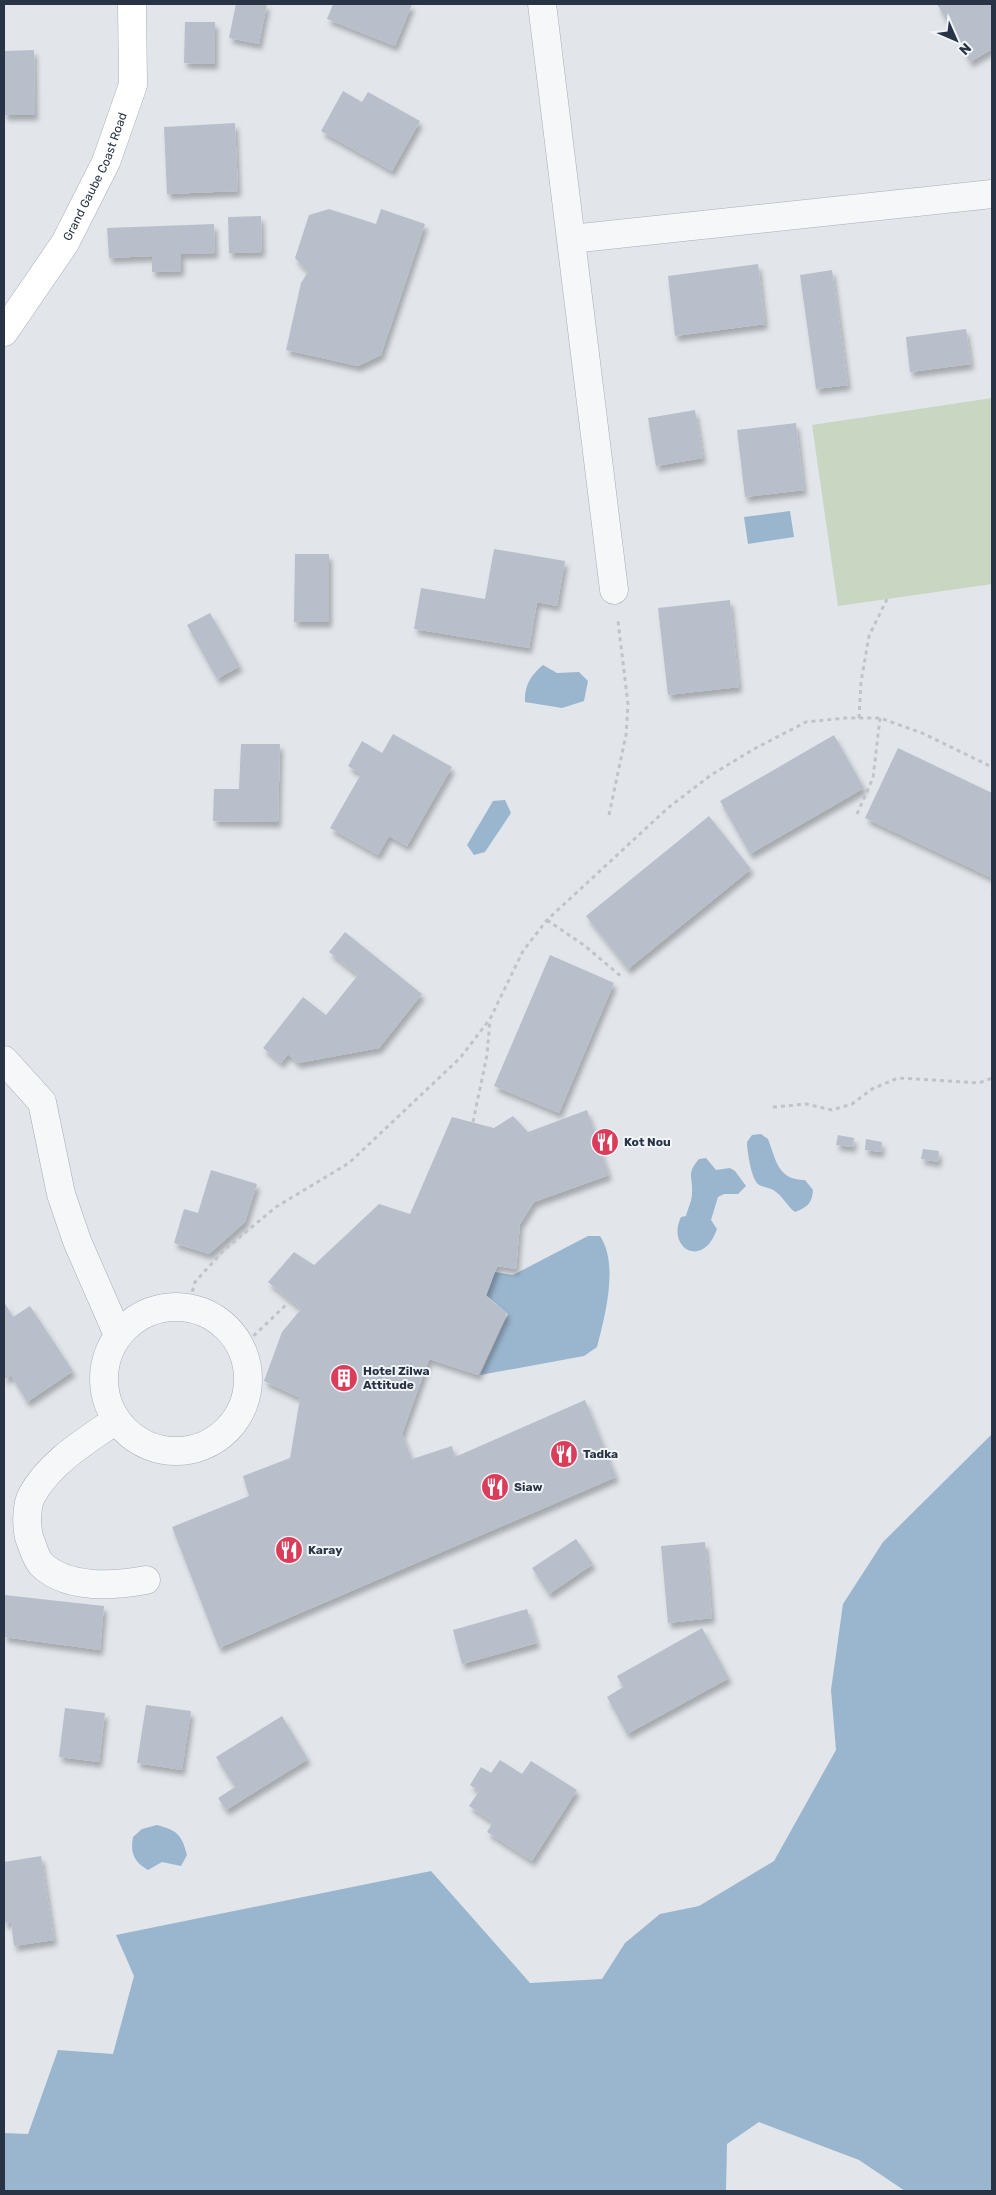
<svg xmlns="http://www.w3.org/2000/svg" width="996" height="2195" viewBox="0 0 996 2195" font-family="Rubik,sans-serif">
<defs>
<filter id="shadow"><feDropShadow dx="3" dy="5.5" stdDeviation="2.5" flood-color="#0004"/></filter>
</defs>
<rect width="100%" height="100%" fill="#e2e6eb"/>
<path fill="#c8d6c2" d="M992 398V584L838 606 812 425Z"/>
<path fill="#9ab5ce" d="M790 511 794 537 748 544 744 517Z
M543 665 557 673 579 672 588 681 584 701 562 708 525 702C524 686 531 675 543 665Z
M505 800 511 813 485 852 474 855 467 845 493 801Z
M761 1134 768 1139C776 1159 777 1180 805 1180L813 1190C812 1203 808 1207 795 1212 787 1206 784 1198 776 1192 771 1187 763 1188 758 1184 751 1178 747 1150 747 1142L752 1135Z
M706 1158 716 1170 730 1168 735 1171 746 1186 738 1194H724L718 1197 711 1220 717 1229C703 1270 666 1248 681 1217L686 1216C688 1208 692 1201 692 1193 693 1176 686 1174 699 1159Z
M588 1236H600C619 1264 605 1316 597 1347L584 1356 480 1375 508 1314 486 1295 495 1272 513 1275Z
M992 1434V2191H905L859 2160 759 2122 727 2144 726 2191H4V2133L28 2134 58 2050 113 2054 134 1976 116 1935 431 1871 530 1983 602 1979 625 1943 660 1914 699 1906 774 1861 836 1750 831 1690 843 1604 883 1542Z
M157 1825C177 1830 182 1835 187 1855L181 1866 162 1862 148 1870C134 1862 130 1853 133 1837L142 1829Z"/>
<path fill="#b8bfca" filter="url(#shadow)" d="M236 4H267L259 44 229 38Z
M333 4H412L395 46 327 19Z
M937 4H992V49L970 62Z
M185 22H215V64L184 63Z
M34 50 35 115H4V51Z
M343 91 362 102 368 92 420 121 392 171 321 131Z
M235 123 238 191 167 194 164 127Z
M329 209 376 224 381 209 425 224 381 355 358 366 286 350 301 283 308 272 295 258 309 215Z
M261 216 262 252 229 253 228 217Z
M214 224 215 253 181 254V271L152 272V256L109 258 107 228Z
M758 264 765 324 675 336 668 276Z
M832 270 848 385 816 389 800 275Z
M966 329 971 364 910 372 906 337Z
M695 410 703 458 656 466 648 418Z
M796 423 804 490 745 497 737 430Z
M494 549 565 561 557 606 537 602 529 648 414 629 421 588 485 599Z
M295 554H329V622H294Z
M730 600 739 687 668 695 658 608Z
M210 613 240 666 217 679 187 625Z
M393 734 452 767 407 846 389 836 378 855 330 828 361 774 348 766 362 741 382 753Z
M834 735 864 788 750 854 720 801Z
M241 744H280L278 822 213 821 214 789H239Z
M898 748 992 793V878L865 818Z
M709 816 751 869 628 969 586 916Z
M345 932 422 994 379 1048 298 1063 288 1054 281 1063 263 1048 303 997 326 1015 358 975 329 952Z
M550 955 614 983 559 1113 494 1086Z
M587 1110 609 1175 534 1202 520 1224 516 1269 497 1266 486 1296 507 1313 478 1375 429 1359 402 1434 412 1459 452 1446 455 1457 585 1400 616 1477 219 1648 172 1527 249 1496 243 1476 290 1458 300 1398 264 1381 282 1332 301 1309 268 1282 294 1252 314 1265 379 1204 410 1214 452 1117 494 1128 513 1116 528 1132Z
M838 1135 854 1138 853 1147 836 1145Z
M866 1139 882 1142 881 1152 865 1150Z
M923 1149 939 1151 938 1162 921 1159Z
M211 1170 257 1184 245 1222 209 1254 174 1243 184 1209 198 1213Z
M4 1302 13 1317 30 1306 73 1371 27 1402 11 1375 4 1380Z
M576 1539 593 1564 549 1594 532 1568Z
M705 1542 712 1618 668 1623 661 1546Z
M4 1595 104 1606 100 1650 4 1637Z
M527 1609 537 1643 462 1664 453 1630Z
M702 1628 729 1678 627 1734 607 1697 623 1687 617 1676Z
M146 1705 191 1711 182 1770 137 1763Z
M65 1708 105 1713 99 1762 59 1757Z
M282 1716 308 1759 226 1810 218 1798 235 1787 216 1757Z
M500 1760 522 1774 531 1761 577 1790 532 1861 487 1832 493 1822 469 1806 479 1791 470 1785 481 1767 491 1773Z
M41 1856 54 1940 14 1946 11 1922 4 1923V1862Z"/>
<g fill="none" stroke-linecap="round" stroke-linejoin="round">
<g stroke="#a6adb6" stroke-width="29">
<path id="street" d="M542 4 614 590
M571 239 992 194
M4 1060 42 1102 61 1194 77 1241 118 1335
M104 1379a72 72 0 1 1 144 0a72 72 0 1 1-144 0Z
M116 1420C86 1441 50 1462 32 1495 26 1505 26 1529 30 1540 33 1547 36 1559 41 1564 66 1589 113 1586 146 1580"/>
</g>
<g stroke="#a6adb6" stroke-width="29">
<g id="secondary">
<path id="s1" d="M4 332 65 243 106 162 133 85 132 4"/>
</g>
</g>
<path stroke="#c0c4ca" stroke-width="3" stroke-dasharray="4 4" stroke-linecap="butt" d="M859 718 861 682 869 636 887 599
M857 814 873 778 880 718
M609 815 626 735 628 704 618 621
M992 895V894
M547 920 585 946 623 978
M773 1107 806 1104 832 1110 852 1104 872 1089 898 1078 979 1083 992 1078
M473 1122 487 1055 490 1020
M188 1307 195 1282 224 1250 276 1207 349 1163 460 1058 490 1019 523 951 547 920 669 807 711 775 754 749 806 722 846 718H880L922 733 992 767
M242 1347 290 1301"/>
<use href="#street" stroke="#f5f7f9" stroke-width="28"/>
<use href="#secondary" stroke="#fff" stroke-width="28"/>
</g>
<defs>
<g id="restaurant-disc" transform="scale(1.4375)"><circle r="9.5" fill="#db3c5a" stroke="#f2f5f8"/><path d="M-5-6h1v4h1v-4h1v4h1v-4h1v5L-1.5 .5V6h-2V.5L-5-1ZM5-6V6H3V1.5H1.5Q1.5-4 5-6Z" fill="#fff"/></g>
<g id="building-disc" transform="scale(1.4375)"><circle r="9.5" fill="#db3c5a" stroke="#f2f5f8"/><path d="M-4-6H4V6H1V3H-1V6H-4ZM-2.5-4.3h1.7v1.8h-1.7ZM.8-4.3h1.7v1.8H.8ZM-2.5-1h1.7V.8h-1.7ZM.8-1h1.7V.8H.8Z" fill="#fff"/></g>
</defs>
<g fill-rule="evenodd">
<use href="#restaurant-disc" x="605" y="1142"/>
<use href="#building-disc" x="344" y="1378"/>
<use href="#restaurant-disc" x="564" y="1454"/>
<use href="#restaurant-disc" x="495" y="1487"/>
<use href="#restaurant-disc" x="289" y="1550"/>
</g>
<g text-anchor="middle" stroke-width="4" stroke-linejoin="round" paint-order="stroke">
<g font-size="12" fill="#283445" stroke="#f2f5f8">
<text dy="4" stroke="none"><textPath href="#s1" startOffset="181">Grand Gaube Coast Road</textPath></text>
</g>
<g font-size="12" font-weight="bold" fill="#283445" stroke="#f2f5f8" text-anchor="start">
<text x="624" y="1146">Kot Nou</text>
<text x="363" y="1375">Hotel Zilwa<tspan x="363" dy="14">Attitude</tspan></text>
<text x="583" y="1458">Tadka</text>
<text x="514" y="1491">Siaw</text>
<text x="308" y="1554">Karay</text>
</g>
</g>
<rect width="996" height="2195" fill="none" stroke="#283445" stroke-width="10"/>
<g transform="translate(956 40) rotate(135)" stroke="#f2f5f8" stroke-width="4" paint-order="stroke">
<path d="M0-4L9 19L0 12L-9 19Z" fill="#283445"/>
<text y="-8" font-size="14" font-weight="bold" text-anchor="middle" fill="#283445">N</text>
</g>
</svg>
